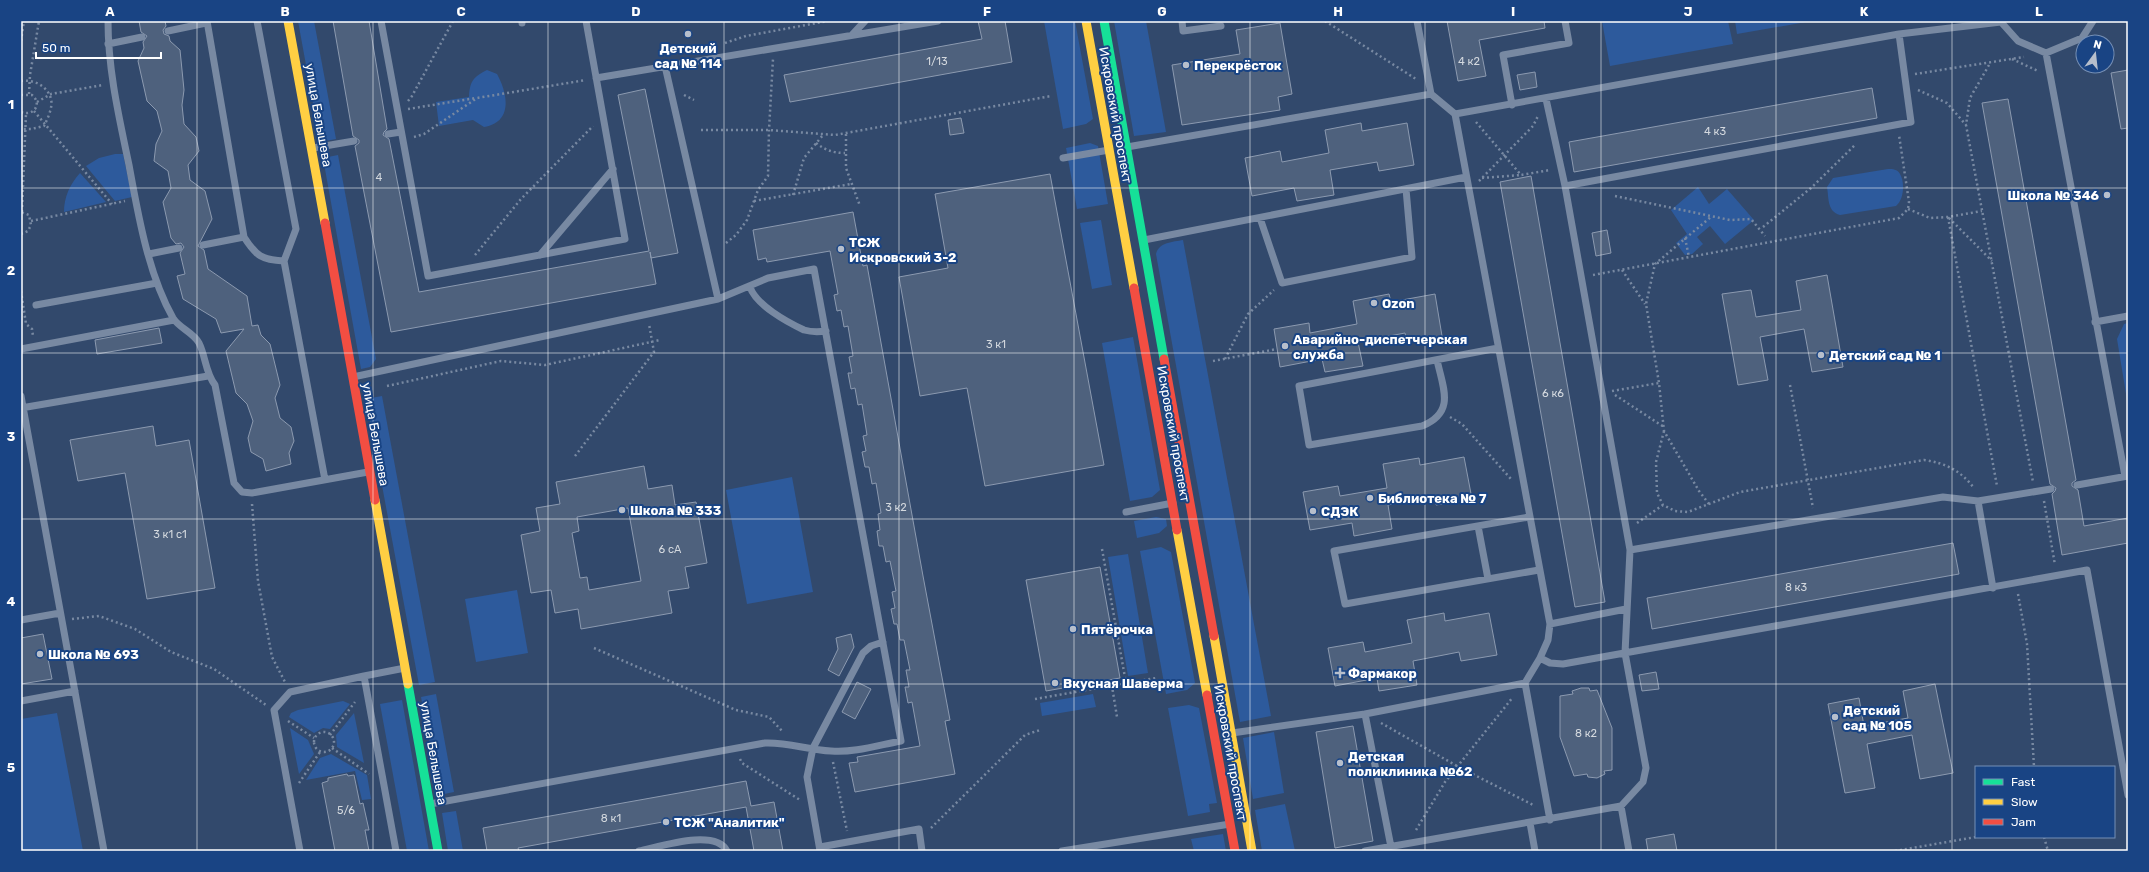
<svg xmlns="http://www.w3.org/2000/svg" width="2149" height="872" viewBox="0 0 2149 872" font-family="Rubik,sans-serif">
<rect width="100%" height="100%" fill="#32496c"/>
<path fill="#2d5a9c" d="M298 21H314L336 139 320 142Z
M1044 21H1075L1093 119 1086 124 1063 129Z
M1114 21H1146L1166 132 1134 136Z
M1602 21H1728L1733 44 1610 66Z
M1735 21H1812L1737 34Z
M487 70 497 74C508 94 513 122 484 127L473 120 439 126 436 102 469 97C470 81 473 77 487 70Z
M1090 143 1098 146 1108 204 1077 209 1066 148Z
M115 154H123L132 197 115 201 86 166 99 158Z
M338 155 376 359 370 367 361 369 323 158Z
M1888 169C1893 169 1897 169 1900 174 1905 182 1904 200 1896 206L1840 215C1827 211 1829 199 1827 187L1833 178Z
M80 173 106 202 64 212C64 197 70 184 80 173Z
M1698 187 1709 204 1727 189 1754 220 1725 244 1710 226 1697 237 1703 244 1692 254 1685 255 1676 243 1687 234 1671 210Z
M1101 220 1112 285 1092 289 1080 223Z
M1183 240 1271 716 1240 722 1156 254C1159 242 1173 242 1183 240Z
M2128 323V406L2117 339 2124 324Z
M1133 337 1160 490 1152 497 1130 501 1102 343Z
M382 396 435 682 419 685 366 399Z
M792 477 813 592 747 604 726 490Z
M1156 517 1166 519 1167 526 1159 533 1137 538 1134 521Z
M1161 547 1171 552 1195 683 1187 690 1166 694 1140 551Z
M1128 554 1148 673 1128 676 1108 557Z
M517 590 528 653 476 662 465 599Z
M436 694 454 792 439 795 421 697Z
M1093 694 1096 707 1042 716 1040 703Z
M402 700 429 851H407L380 704Z
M343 701 350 704 330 729 323 728 314 733 289 717 291 713 298 710Z
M1189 705 1199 708 1217 803 1209 804 1210 812 1188 816 1168 708Z
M57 713 83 851H21V719Z
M354 713 364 763 337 747 336 735Z
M290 728 308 740 314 754 299 774Z
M1274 732 1284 793 1253 799 1243 738Z
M331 754 367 775 371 799 362 800 355 771 306 780 320 758Z
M1285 804 1295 851H1262L1255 810Z
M456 811 463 851H448L442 813Z
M1223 834 1226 851H1194L1191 839Z"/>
<path fill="#4e617d" stroke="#8c9ab0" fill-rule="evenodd" d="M139 21H165L166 26 163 30 164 34 169 36 170 41 180 50 184 90 182 105 184 124 196 137 199 151 188 165 190 180 205 191 212 219 198 246 204 250 208 269 247 296 252 326 258 325 261 335 270 344 280 385 275 398 280 418 291 427 294 441 289 453 291 464 266 471 263 459 251 452 248 438 253 421 247 404 236 393 226 351 244 329 221 333 216 319 183 299 177 276 185 274 180 253 184 247 181 243 176 244 171 238 163 202 171 188 168 171 154 161 156 144 162 131 157 111 147 101 138 61 144 48 143 42 147 36 141 32Z
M333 21H369L387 129 384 132 383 135 389 139 419 292 649 251 618 95 645 89 678 253 651 258 650 252 656 284 391 332 355 146 359 143V140L353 136Z
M978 21H1005L1012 62 790 102 784 75 982 39Z
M1447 21H1544L1545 28 1479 40 1486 76 1458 81Z
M1280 23 1292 94 1278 97 1280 110 1182 125 1172 65 1240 54 1236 30Z
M2128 70V128L2121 129 2111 73Z
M1535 72 1537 87 1520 90 1517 75Z
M1872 88 1877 118 1574 172 1569 142Z
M2008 99 2076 480 2072 483V486L2078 490 2084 526 2128 518V543L2062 555 2052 494 2055 491 2056 488 2050 484 1982 103Z
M961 118 964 133 950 135 948 120Z
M1361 123 1362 131 1407 123 1414 165 1379 171 1377 162 1330 170 1334 195 1297 201 1294 188 1252 196 1245 158 1280 151 1282 162 1329 153 1325 130Z
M1050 174 1104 465 985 486 967 388 920 396 899 277 948 268 935 194Z
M1531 176 1605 602 1575 607 1500 182Z
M853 212 863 266 867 265 923 576 950 720 945 721 955 774 855 792 849 763 858 762 857 757 920 746 912 702 908 703 905 687H909L906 670H910L904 640H900L897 624H894L891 609 895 608 892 592 896 591 890 561 886 562 883 546H879L877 531 880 530 878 514 881 513 876 483 872 484 869 467H865L862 452 866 451 863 436 867 435 862 404 858 405 855 388 851 389 848 373H852L849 357 853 356 848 326 844 327 841 310 837 311 834 295 838 294 830 251 767 262 766 258 758 260 753 230Z
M1607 230 1611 253 1596 256 1592 233Z
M1827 275 1843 367 1812 372 1804 329 1760 337 1768 380 1738 385 1722 294 1751 290 1756 317 1801 310 1796 281Z
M1389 294 1391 302 1435 294 1442 336 1407 342 1405 333 1358 342 1363 366 1325 372 1322 359 1280 367 1274 329 1309 323 1310 333 1357 324 1353 301Z
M159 328 162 343 97 354 95 340Z
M153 426 156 446 189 440 215 588 147 599 125 473 78 481 70 440Z
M1464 457 1472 499 1436 505 1435 496 1388 505 1392 529 1354 536 1352 523 1310 530 1303 492 1338 486 1340 496 1387 488 1383 464 1419 458 1420 465Z
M644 466 648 489 672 485 675 505 696 502 707 563 685 567 689 588 668 591 672 613 581 629 578 609 555 613 551 590 531 593 521 535 540 531 536 508 560 504 556 482ZM628 508 641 581 589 590 587 577 580 578 572 533 579 531 577 517Z
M1953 543 1959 574 1652 629 1647 598Z
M1100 567 1120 678 1046 691 1026 580Z
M1444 613 1445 621 1489 613 1497 655 1461 661 1459 652 1413 661 1417 685 1379 691 1377 678 1335 686 1328 648 1363 642 1365 652 1412 643 1407 620Z
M43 634 52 679 21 684V638Z
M851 634 854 647 839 676 828 670 838 649 836 638Z
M1656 672 1659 689 1642 691 1639 675Z
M857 682 871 689 855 719 842 712Z
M1935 684 1953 773 1920 779 1912 735 1867 744 1875 788 1845 793 1828 704 1859 698 1864 726 1908 718 1903 691Z
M1581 688H1589L1590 691 1597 690 1612 728V770L1604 771 1605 774 1597 778 1588 777 1587 774 1574 776 1560 737V696L1573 694 1572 691Z
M1353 726 1373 841 1335 848 1316 732Z
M347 774 348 776 354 775 360 804 363 803 369 830H365L369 851H335L322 783 328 781V778Z
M746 781 751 806 774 802 783 851H754L746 807 518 848 519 851H487L483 828Z
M1674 834 1677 851H1648L1646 839Z"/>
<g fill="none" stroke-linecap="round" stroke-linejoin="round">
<path stroke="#7889a2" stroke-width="2.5" stroke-dasharray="2 3" stroke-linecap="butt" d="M1325 21 1416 79
M21 41 24 21
M725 43 746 36 828 21
M2012 59 2038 71
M1989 65 1970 98 1966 125 2033 482
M1915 74 2024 57
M21 81C33 79 48 86 51 99 53 107 48 118 44 126L31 129H21
M1918 90 1947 103 1966 125
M29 94 30 75 39 21
M21 95H32C43 104 33 117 21 112
M684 95 694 100
M408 101 412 96 453 21
M37 102 51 94 103 85
M408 109 476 98
M34 111 112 204
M1476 122 1521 175 1550 170
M701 130H769L835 135 1051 96
M846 134V168L860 206
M414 137 424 134 477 98 586 80
M816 143C825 150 833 153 845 153
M1482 178 1521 175
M1479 181 1533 126 1538 116
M793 195 804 158 823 135
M1615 196 1730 220 1751 219 1765 236
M754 201 851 184
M1908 209 1930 218 1948 217 1982 211
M22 212 26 114
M1948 217 1997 486
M1949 218 1992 261
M31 221 125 201
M1763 227 1811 188 1855 145
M21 234 28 231 31 225 29 215 21 212
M1685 238 1689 257
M726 243 736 235 747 220 758 190 768 176 769 130 773 59
M475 255 521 199 593 126
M1622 270 1645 304
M1593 275 1899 218 1908 209 1909 202 1899 135
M21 291 26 324 32 329 33 336
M1225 359 1248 314 1274 290
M1213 361 1277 349
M1790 385 1813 508
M387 386 501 361 545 365 660 340
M1612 391 1659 383
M1615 395 1664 427
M1450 417 1462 424 1511 479
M1664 431 1656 462 1657 493 1663 505 1675 511 1688 512 1740 492 1924 460C1946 463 1961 471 1974 488
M575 456 654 352 649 324
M2044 501 2055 565
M252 504 258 581 272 657 285 682
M1709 504 1699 491 1664 431 1659 383 1646 304 1655 264 1712 216
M1637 523 1663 505
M1102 549 1126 683
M2018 594 2027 644 2034 767
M72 619 99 616 135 629 171 652 214 669 266 705
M594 648 736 710 769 717 782 731
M1111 680 1117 717
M1035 699 1156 678
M288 721 314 738
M1381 723 1457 766 1535 806
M314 742a10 10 0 1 1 20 0a10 10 0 1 1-20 0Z
M330 735 355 702
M332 748 369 774
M740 759 742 763 800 800
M833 762 847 831
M299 783 320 752
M931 828 1025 735 1040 730
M1416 830 1445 782 1513 697
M2044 837 2048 851
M1895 851 1976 837"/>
<path stroke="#7889a2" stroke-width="7" d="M108 21C108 70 119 117 129 165 138 214 148 274 173 318 179 328 194 333 199 343 206 357 205 372 215 385L234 483 242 492 252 493 368 472
M207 21 244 237C256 256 262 260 284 261L325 480
M257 21 296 229 284 261
M381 21 428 276 625 239 586 21
M522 21V23
M1182 21 1183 31 1221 26
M1417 21 1431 94 1455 114 1550 624 1548 640 1540 658
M168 31 206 23
M852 35 865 21
M108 44 142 37
M2046 53 2125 476
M665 66 718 299
M596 78 938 21
M1512 105 1503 55 1569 43 1565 21
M1455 114 1899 34 2001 22 2018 41 2046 53 2082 38 2093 21
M388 134 401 132
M1127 147 1431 94
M313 148 354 141
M1063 158 1109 150
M1565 186 1911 122 1899 34
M1260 218 1282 283 1412 257 1406 189
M1144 240 1466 177
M203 245 244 237
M149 254 179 248
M540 255 613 169
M750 287C756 305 787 322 804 330 811 332 819 332 826 331
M36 305 157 283
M2095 322 2128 316
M21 349 174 320
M1437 360C1443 388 1456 412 1422 426L1309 445 1299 386 1498 348
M353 377 718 299 768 278 814 269 901 741C879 745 854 753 831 751 808 750 788 742 765 743L430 804
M21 396 104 851
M21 408 208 376
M2077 485 2128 476
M1978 501 1993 588
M1126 512 1173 503
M1529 517 1334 551 1345 604 1539 570
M1478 526 1488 579
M1630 550 1943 497 1978 501 2051 489
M21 620 60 613
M1550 624 1626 609
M364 676 405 668
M1525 683 1550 820
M21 701 75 691
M1365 714 1391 847
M1232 733 1365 714 1525 683 1540 658 1550 663 1563 664 2087 570 2128 795
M1621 806 1629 851
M1530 823 1535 851
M820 847 919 829 922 851
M300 851 274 710 290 692 364 676 396 851
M639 851C659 847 715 828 727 851
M820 851 807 777 813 748 863 653 871 646 883 642
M1062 851 1230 824
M1365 851 1621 806 1643 782 1646 768 1625 653 1630 550 1565 186 1546 99"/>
<path stroke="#16e098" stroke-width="9" d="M1104 21 1164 359
M408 684 438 851"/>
<path stroke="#ffcf43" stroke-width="9" d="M288 21 325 223
M1086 21 1134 288
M375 500 408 684
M1177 530 1207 695
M1214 636 1252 851"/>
<path stroke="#f24e42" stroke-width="9" d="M325 223 375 500
M1134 288 1177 530
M1164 359 1214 636
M1207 695 1235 851"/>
</g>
<path fill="none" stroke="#fff" stroke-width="1" stroke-opacity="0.55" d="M197 21V851M373 21V851M548 21V851M724 21V851M899 21V851M1074 21V851M1250 21V851M1425 21V851M1601 21V851M1776 21V851M1952 21V851M21 188H2128M21 353H2128M21 519H2128M21 684H2128"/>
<g fill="#b7bfcc" stroke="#194484" stroke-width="1.5">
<circle cx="688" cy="34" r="4"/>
<circle cx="1186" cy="65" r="4"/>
<circle cx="2107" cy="195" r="4"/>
<circle cx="841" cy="249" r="4"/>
<circle cx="1374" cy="303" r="4"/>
<circle cx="1285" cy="346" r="4"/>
<circle cx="1821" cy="355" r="4"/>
<circle cx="1370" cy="498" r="4"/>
<circle cx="622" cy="510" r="4"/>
<circle cx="1313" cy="511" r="4"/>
<circle cx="1073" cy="629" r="4"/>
<circle cx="40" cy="654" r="4"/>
<path d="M1338 667h4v4h4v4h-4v4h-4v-4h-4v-4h4z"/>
<circle cx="1055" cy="683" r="4"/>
<circle cx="1835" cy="717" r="4"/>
<circle cx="1340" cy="763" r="4"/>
<circle cx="666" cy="822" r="4"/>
</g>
<g text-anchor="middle" stroke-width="4" stroke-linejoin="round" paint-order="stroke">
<g font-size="11" fill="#d3d8de">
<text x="937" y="65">1/13</text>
<text x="1469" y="65">4 к2</text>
<text x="1715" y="135">4 к3</text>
<text x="379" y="181">4</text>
<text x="996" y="348">3 к1</text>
<text x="1553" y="397">6 к6</text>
<text x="896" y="511">3 к2</text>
<text x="170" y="538">3 к1 с1</text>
<text x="670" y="553">6 сА</text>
<text x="1796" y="591">8 к3</text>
<text x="1586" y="737">8 к2</text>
<text x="346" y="814">5/6</text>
<text x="611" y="822">8 к1</text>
</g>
<g font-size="13" font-weight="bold" fill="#fff" stroke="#194484" text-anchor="start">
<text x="688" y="53" text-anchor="middle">Детский<tspan x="688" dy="15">сад № 114</tspan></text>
<text x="1194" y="70">Перекрёсток</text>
<text x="2099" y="200" text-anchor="end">Школа № 346</text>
<text x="849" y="247">ТСЖ<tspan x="849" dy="15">Искровский 3-2</tspan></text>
<text x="1382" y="308">Ozon</text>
<text x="1293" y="344">Аварийно-диспетчерская<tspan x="1293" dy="15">служба</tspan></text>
<text x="1829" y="360">Детский сад № 1</text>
<text x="1378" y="503">Библиотека № 7</text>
<text x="630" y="515">Школа № 333</text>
<text x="1321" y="516">СДЭК</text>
<text x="1081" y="634">Пятёрочка</text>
<text x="48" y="659">Школа № 693</text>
<text x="1348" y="678">Фармакор</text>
<text x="1063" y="688">Вкусная Шаверма</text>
<text x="1843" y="715">Детский<tspan x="1843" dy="15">сад № 105</tspan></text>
<text x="1348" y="761">Детская<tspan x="1348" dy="15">поликлиника №62</tspan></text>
<text x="674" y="827">ТСЖ "Аналитик"</text>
</g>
<g font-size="13" fill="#fff" stroke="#194484">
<text transform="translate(319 115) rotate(80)" y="5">улица Белышева</text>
<text transform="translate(1116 115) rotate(80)" y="5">Искровский проспект</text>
<text transform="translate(376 434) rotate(80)" y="5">улица Белышева</text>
<text transform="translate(1174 434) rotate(80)" y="5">Искровский проспект</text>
<text transform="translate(434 753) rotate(80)" y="5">улица Белышева</text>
<text transform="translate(1231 753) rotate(80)" y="5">Искровский проспект</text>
</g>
</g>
<rect width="2149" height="872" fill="none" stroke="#194484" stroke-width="44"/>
<rect x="1975" y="766" width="140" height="72" fill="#194484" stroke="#758fb5"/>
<rect x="1983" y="779" width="20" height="6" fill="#16e098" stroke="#758fb5"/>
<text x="2011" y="786" font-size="12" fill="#ffffff">Fast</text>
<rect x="1983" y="799" width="20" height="6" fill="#ffcf43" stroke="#758fb5"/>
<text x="2011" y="806" font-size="12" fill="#ffffff">Slow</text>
<rect x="1983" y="819" width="20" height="6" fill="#f24e42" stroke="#758fb5"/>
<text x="2011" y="826" font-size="12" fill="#ffffff">Jam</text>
<g transform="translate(2095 54) rotate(15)"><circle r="19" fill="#194484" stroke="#758fb5"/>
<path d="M0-3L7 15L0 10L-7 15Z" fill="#b7bfcc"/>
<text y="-6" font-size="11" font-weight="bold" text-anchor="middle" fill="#ffffff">N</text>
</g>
<path d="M36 52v6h125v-6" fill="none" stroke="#ffffff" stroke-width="2"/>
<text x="42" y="52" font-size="12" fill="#ffffff" stroke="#194484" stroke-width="3" paint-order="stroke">50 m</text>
<rect x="22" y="22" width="2105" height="828" fill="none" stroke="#fff" stroke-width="1.5"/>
<g font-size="13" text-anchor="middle" font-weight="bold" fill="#fff">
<text x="110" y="16">A</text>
<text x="285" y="16">B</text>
<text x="461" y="16">C</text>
<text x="636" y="16">D</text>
<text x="811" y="16">E</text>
<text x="987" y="16">F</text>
<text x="1162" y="16">G</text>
<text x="1338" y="16">H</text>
<text x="1513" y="16">I</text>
<text x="1688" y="16">J</text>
<text x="1864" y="16">K</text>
<text x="2039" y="16">L</text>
<text x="11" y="109">1</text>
<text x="11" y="275">2</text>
<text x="11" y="441">3</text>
<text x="11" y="606">4</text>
<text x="11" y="772">5</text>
</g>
</svg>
